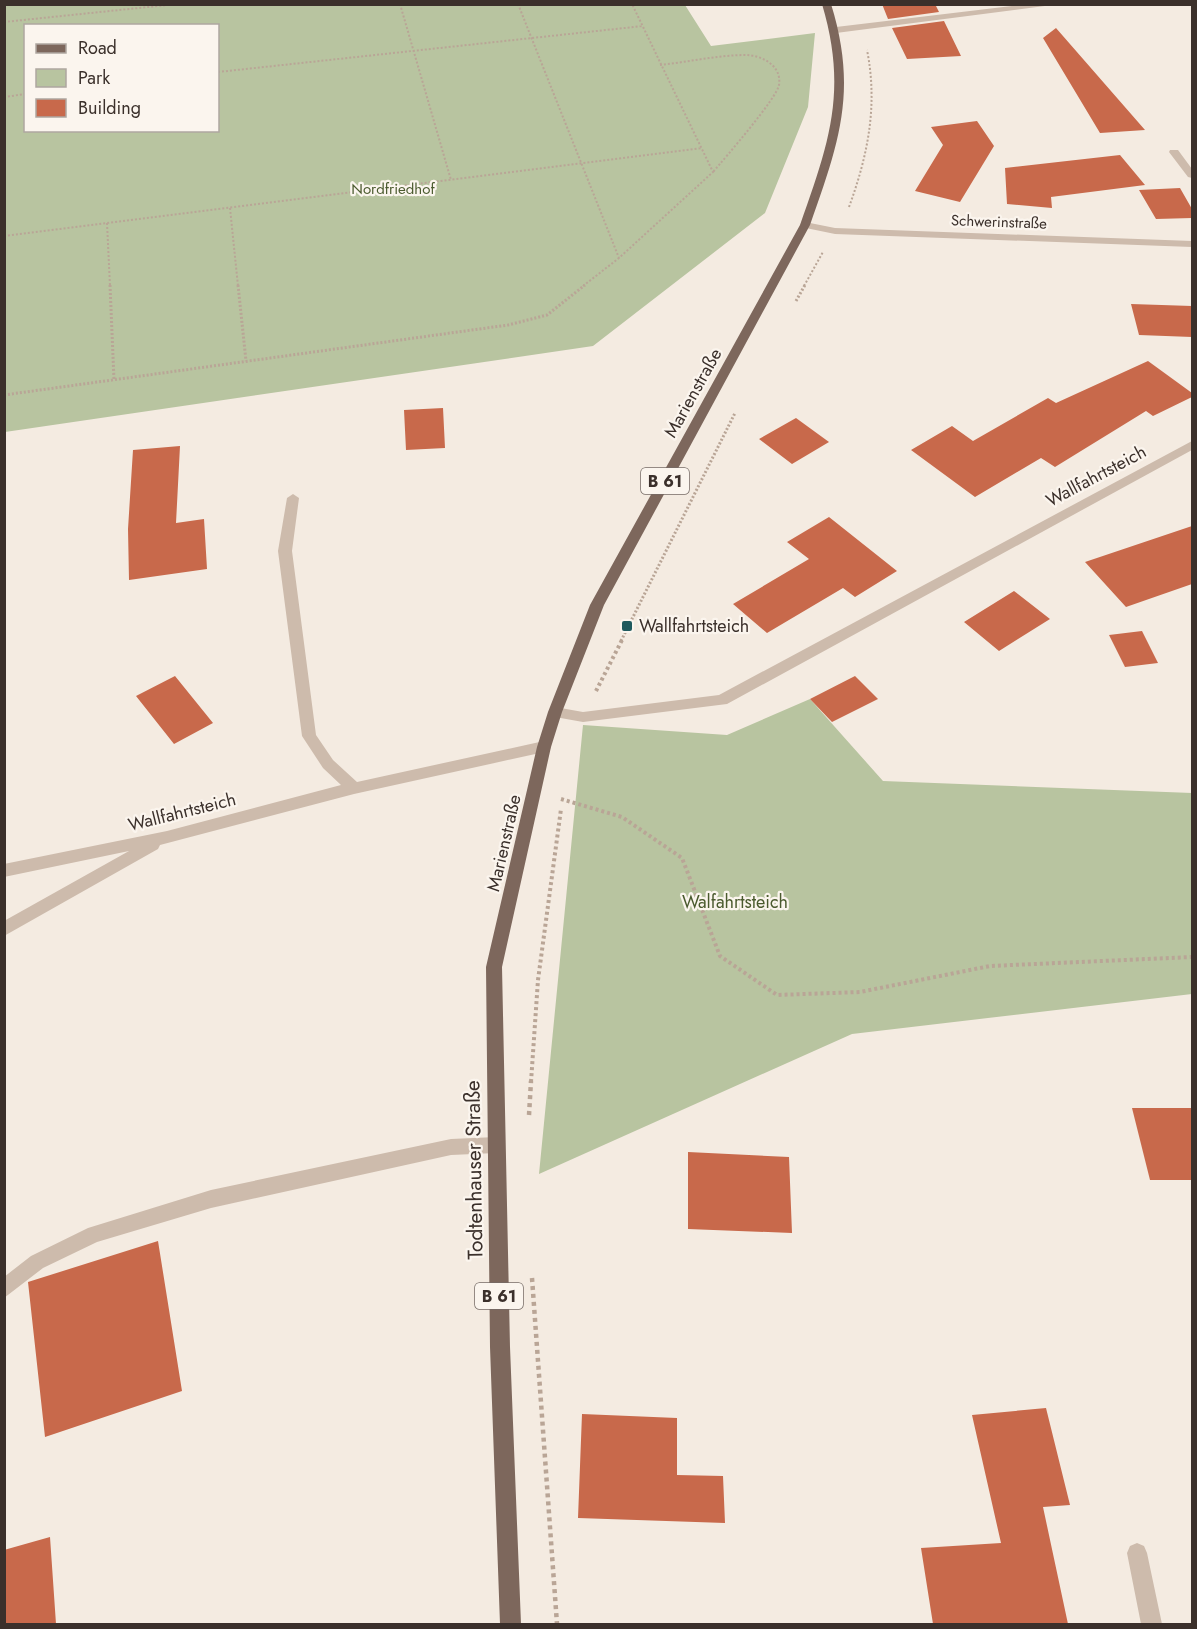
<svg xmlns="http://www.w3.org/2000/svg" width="1197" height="1629" viewBox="0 0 1197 1629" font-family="Jost,sans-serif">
<rect width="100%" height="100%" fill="#f4ebe1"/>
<path fill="#b8c4a0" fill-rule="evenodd" d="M685 5 711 46 815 33 808 107 765 213 593 346 5 432V5ZM26 26H218V130H26Z
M810 699 883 781 1192 793V994L852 1034 539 1174 583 725 727 735Z"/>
<path fill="#c8694b" d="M882 4H935L939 12 888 19Z
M944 21 961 56 907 59 892 28Z
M1056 28 1145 130 1100 133 1043 38Z
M977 121 994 146 960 202 915 191 943 145 931 127Z
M1120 155 1145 185 1051 197 1052 208 1007 204 1005 168Z
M1180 188 1192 209V218L1156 219 1139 190Z
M1131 304 1192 306V337L1139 335Z
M1148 361 1192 393V397L1153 416 1146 411 1055 467 1041 458 975 497 911 450 952 426 973 441 1048 398 1056 403Z
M443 408 445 448 406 450 404 410Z
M796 418 829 442 792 464 759 439Z
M180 446 176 523 204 519 207 569 129 580 128 529 133 450Z
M829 517 897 571 855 597 843 588 767 633 733 604 809 559 787 542Z
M1192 526V584L1126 607 1085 562Z
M1014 591 1050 619 999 651 964 622Z
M1142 631 1158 663 1125 667 1109 635Z
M175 676 213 723 174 744 136 696Z
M855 676 878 699 832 722 810 699Z
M1132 1108H1192V1180H1150Z
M688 1152 789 1157 792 1233 688 1229Z
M158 1241 182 1391 45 1437 28 1282Z
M1046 1408 1070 1505 1043 1507 1068 1624H933L921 1548 1001 1543 972 1415Z
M582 1414 677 1418V1475L723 1476 725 1523 578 1518Z
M50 1537 56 1624H4V1550Z"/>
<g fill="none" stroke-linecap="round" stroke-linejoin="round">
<path stroke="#b9a596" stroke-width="2" stroke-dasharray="2 2" stroke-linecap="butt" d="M400 4 451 180
M518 4 619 258
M4 22 177 4
M660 65C688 62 718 55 747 55 763 56 782 66 779 85 777 98 725 158 713 172
M218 72 643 26
M4 97 26 94
M849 207C868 155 878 105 867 50
M230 208 238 286
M107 223 110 286
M4 236 702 148
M583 286 619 258 713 172 632 4
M804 286 823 252"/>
<path stroke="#b9a596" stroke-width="3" stroke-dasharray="2 2" stroke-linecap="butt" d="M110 285 114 380
M238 285 246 361
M796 301 805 285
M4 395 508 325 547 315 585 285
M621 641 735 413"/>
<path stroke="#b9a596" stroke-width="4" stroke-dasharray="3 3" stroke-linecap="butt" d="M596 691 622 640
M561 799 622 817 682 858 720 956 777 995 860 992 990 966 1192 957
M531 1082 538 980 561 809"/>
<path stroke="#b9a596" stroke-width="4.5" stroke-dasharray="4 4" stroke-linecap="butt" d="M529 1115 531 1081
M532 1278 557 1624"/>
<path fill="#cdbbac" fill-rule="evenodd" d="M1029 4H1060L836 33 831 30 836 27Z
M1170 150H1178L1192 169V178L1188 177 1169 152Z
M805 222 835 228 1192 241V247L835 234 801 227V223Z
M1192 441V450L727 704 583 722 555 717 548 712 555 707 583 712 719 695Z
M293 494 299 498 292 551 316 735 333 760 357 782 544 741 549 743 551 747 549 751 354 794 160 845 158 849 4 936V921L129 851 4 877V864L167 831 341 785 323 768 302 736 278 551 287 498Z
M496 1137 502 1139 505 1145 502 1151 496 1153 451 1155 211 1208 97 1242 43 1268 4 1298V1277L31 1256 88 1228 211 1190 451 1139Z
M1137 1543 1144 1546 1147 1553 1162 1624H1141L1127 1553 1130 1546Z"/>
<path fill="#7d675c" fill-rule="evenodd" d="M822 4H831C858 91 839 143 810 225L604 605 562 712 551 747 502 967 510 1347 521 1624H500L490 1347 486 967 537 747 548 712 590 605 800 225C829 143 848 91 822 4Z"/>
</g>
<rect fill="#1f5a5e" stroke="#fbf5ee" stroke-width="2" x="621" y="620" width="12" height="12" rx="3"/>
<g text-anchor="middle" stroke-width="4.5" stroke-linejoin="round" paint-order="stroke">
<g font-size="15" fill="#4a5a2e" stroke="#fbf5ee">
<text x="393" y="194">Nordfriedhof</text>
</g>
<g font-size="15" fill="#3b302b" stroke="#fbf5ee">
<text transform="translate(999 222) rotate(2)" y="5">Schwerinstraße</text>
</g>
<g fill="#fbf5ee" stroke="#756b66" stroke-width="1.5">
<rect x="641" y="468" width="48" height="26" rx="4.5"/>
<rect x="475" y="1283" width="48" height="26" rx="4.5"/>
</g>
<g font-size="16" font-weight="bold" fill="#3b302b">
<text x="665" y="487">B 61</text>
<text x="499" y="1302">B 61</text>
</g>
<g font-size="18" fill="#3b302b" stroke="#fbf5ee">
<text transform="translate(693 393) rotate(-61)" y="6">Marienstraße</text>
<text transform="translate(1096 476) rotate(-28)" y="6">Wallfahrtsteich</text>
<text transform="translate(182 812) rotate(-14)" y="6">Wallfahrtsteich</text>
<text transform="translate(504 843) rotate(-77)" y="6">Marienstraße</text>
</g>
<g font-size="18" fill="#3b302b" stroke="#fbf5ee" text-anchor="start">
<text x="639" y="632">Wallfahrtsteich</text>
</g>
<g font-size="18" fill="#4a5a2e" stroke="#fbf5ee">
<text x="735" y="908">Walfahrtsteich</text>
</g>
<g font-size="21" fill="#3b302b" stroke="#fbf5ee">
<text transform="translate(474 1170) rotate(-91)" y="7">Todtenhauser Straße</text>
</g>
</g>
<rect width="1197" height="1629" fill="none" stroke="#3b302b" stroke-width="12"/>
<rect x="24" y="24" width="195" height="108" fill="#fbf5ee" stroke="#aea6a0" stroke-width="1.5"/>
<rect x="36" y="44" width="30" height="9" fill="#7d675c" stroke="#aea6a0" stroke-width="1.5"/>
<text x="78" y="54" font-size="18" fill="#3b302b">Road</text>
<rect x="36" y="69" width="30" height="18" fill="#b8c4a0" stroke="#aea6a0" stroke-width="1.5"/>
<text x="78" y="84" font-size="18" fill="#3b302b">Park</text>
<rect x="36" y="99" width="30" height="18" fill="#c8694b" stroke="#aea6a0" stroke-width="1.5"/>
<text x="78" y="114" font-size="18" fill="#3b302b">Building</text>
</svg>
